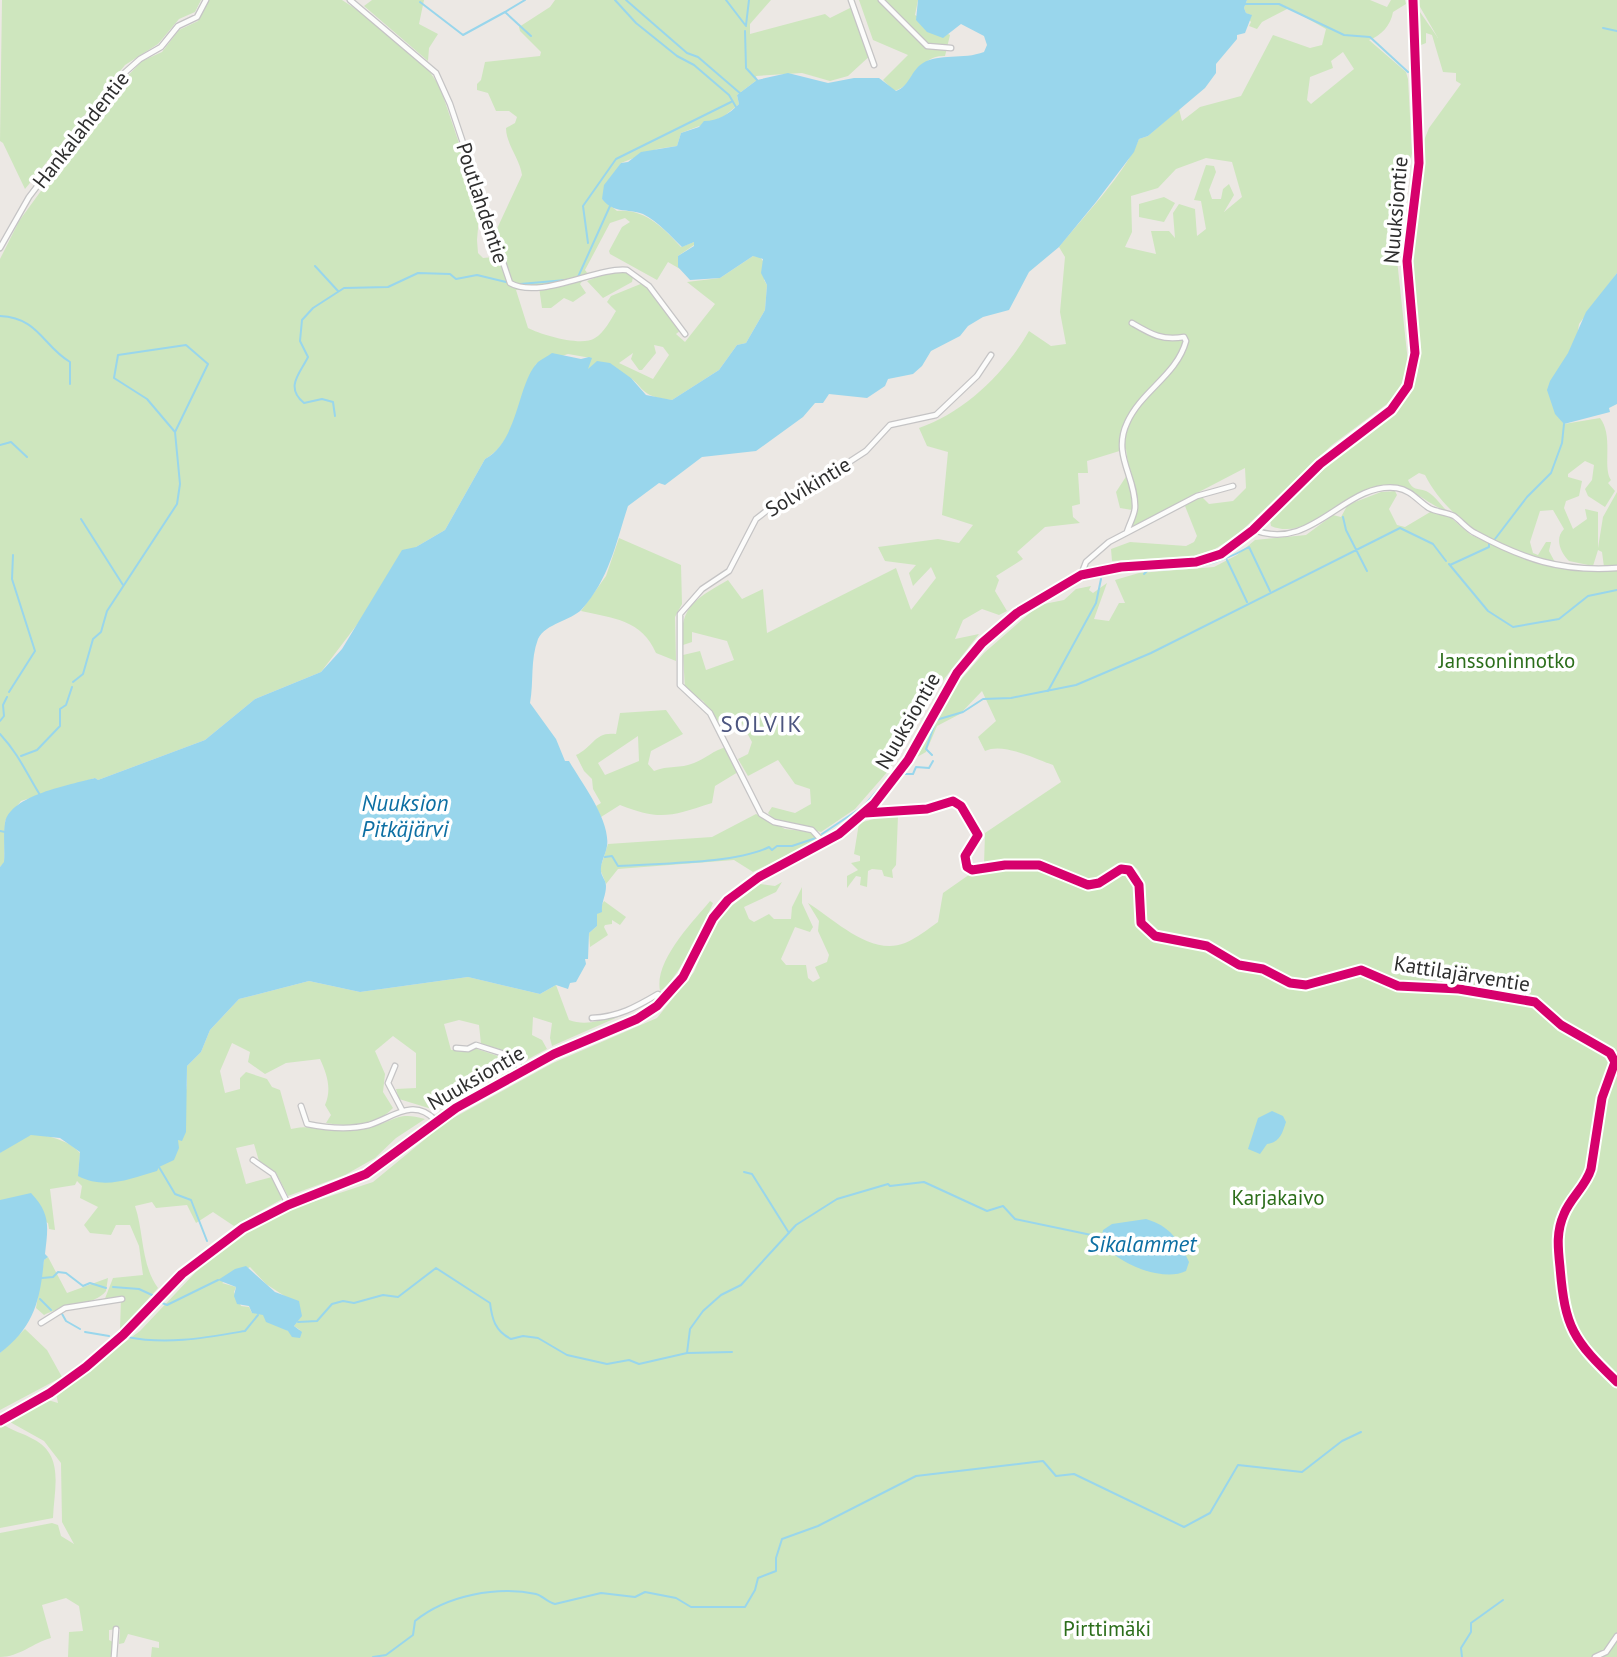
<svg xmlns="http://www.w3.org/2000/svg" width="1617" height="1657" viewBox="0 0 1617 1657" font-family="'PT Sans',sans-serif">
<rect width="100%" height="100%" fill="#ece8e4"/>
<path fill="#cee6be" fill-rule="evenodd" d="M2 0H201L195 12 179 19 158 44 125 65 25 189 3 143 0 141Z
M209 0H342L374 21 430 72 440 87 480 205 477 240 478 253 483 258 494 257 493 253 498 247 495 233 522 175C520 159 506 144 506 128L515 123 517 117 509 111H496L488 93 477 90V84L481 80 485 62 540 56 541 52 520 31 519 27 550 7 555 0H771L750 24V34L825 14 830 18 852 7 860 18 873 53 848 76 830 81 802 73 756 76 757 80 737 95 739 104 723 117 681 133 677 146 657 149 621 163 602 199 617 211C644 208 664 228 681 247L694 242V245L678 256 680 269 668 262 657 280 610 254 609 251 622 227 630 222 625 218 610 223 585 270 588 274 580 284 586 293 573 302 564 298 551 308H542L539 287 516 290 528 328C542 335 582 347 595 338 604 333 611 319 616 311L607 302 611 296 643 283 681 330 676 334 685 342 715 304 687 282 720 278 753 256 760 257 765 264 764 280 767 285 765 310 746 343 737 345 719 370 672 400C634 396 647 384 620 372 610 368 598 370 587 369L591 358 568 354 536 364C525 392 514 444 485 459L445 530 416 547 321 672 255 699 205 740 98 780 95 778 21 801 5 821 4 863 0 867V259L19 221 117 87 142 61 162 52 179 30 198 21ZM654 345 663 347 669 355 653 379 619 363 633 353 631 359 639 370H642L656 353Z
M372 0H424L419 24 438 34 429 48 428 61 364 6Z
M859 0H918L915 15 950 35 945 56C917 55 916 86 894 91L883 80 908 55 873 40Z
M1247 0H1370L1387 7 1391 0H1405L1406 4 1393 12C1391 25 1381 36 1369 40L1406 72 1408 79 1412 153 1395 241 1408 362 1400 389 1387 404 1332 445 1236 536 1215 549 1194 556 1112 561 1111 549 1130 542 1186 546 1194 542 1197 536 1185 506 1201 496 1209 504 1233 501 1246 488 1245 468 1126 530 1132 510 1120 508 1116 492 1129 472 1126 449 1087 461 1088 473H1078L1080 504 1072 506 1073 517 1080 523 1045 527 1017 552 1023 559 996 576 999 580 995 591 1007 611 999 615 982 609 963 620 955 639 979 634 941 683 889 770 855 809 821 832 774 820 768 813 772 807 795 813 811 804 810 789 795 784 778 760 748 776 738 759 748 754 752 742 741 722 721 725 703 701 685 689 683 655 700 651 706 670 734 660 727 641 692 632V642L683 645C678 607 697 598 728 580L742 599 763 589 767 633 896 568 911 610 936 578 931 567 913 586 909 573 916 565 885 561 878 547 938 539 959 543 973 525 942 515 948 452 927 446 919 428C964 413 1006 372 1029 331L1051 346 1066 344 1060 312 1065 257 1059 247C1083 217 1125 174 1139 139L1148 136 1179 109 1182 121 1200 107 1241 96 1273 35 1310 48 1322 45 1326 29 1289 8 1262 22 1257 29 1249 26 1251 22 1248 18 1251 15 1246 13 1244 8ZM1343 52 1354 69 1311 104 1307 100 1310 77 1333 68 1331 61ZM1206 158 1232 162 1242 197 1224 212 1234 195 1229 184 1223 189 1221 199H1212L1209 190 1216 172 1214 166 1206 165 1194 200 1201 201 1206 229 1197 236 1195 209 1179 204 1173 213 1175 238 1169 231H1151L1156 254 1125 247 1132 232 1131 196 1158 188 1176 169Z
M1416 0H1617V273L1579 324 1564 424 1600 418C1614 436 1602 467 1611 480L1608 483 1615 491 1605 507 1588 496 1585 489 1592 480 1594 465 1585 461 1568 474V477L1582 481 1579 496 1566 501 1564 508 1573 529 1587 519 1585 509 1598 512V548L1603 517 1617 492V566L1604 567 1602 552 1598 550 1593 566 1569 561C1561 553 1554 539 1564 529L1553 510 1540 511 1530 542 1533 553 1538 555 1546 542H1551L1549 551 1558 568 1617 571V1657H151L152 1647 159 1648V1642L128 1634 124 1643 119 1644 120 1629 109 1630V1640L113 1642 112 1657H68L69 1632 83 1631 79 1606 66 1598 42 1605 51 1638C33 1643 19 1657 0 1657V1533L52 1523 58 1525 61 1536 74 1544 62 1522 61 1463 44 1441 10 1422 48 1400 58 1403 56 1393 140 1331 210 1257 254 1226 282 1212 373 1182 446 1122 553 1063 657 1018 694 972 710 933 725 911 760 884 775 886 782 882 776 892 744 907 749 919 754 922 769 914 774 919H791L792 907 802 887V903L813 927 810 932 795 927 781 959 786 965H806L808 978 813 982 820 978 815 967 827 962 829 955 818 931 819 921 808 903C834 919 871 957 905 943 917 938 928 929 938 922L943 893 973 872 979 875 980 872C1009 866 1033 867 1061 877 1068 879 1073 886 1079 888 1098 894 1109 875 1125 872L1134 880 1137 889 1142 886C1142 846 1105 877 1089 883L1047 864 1027 860 984 865 985 833 1061 782 1053 765C1035 759 1003 742 985 751L978 737 996 721 982 691 960 714 937 726 926 752 917 757 951 691 984 653 1039 605 1064 600 1076 589 1091 586 1089 590 1093 593 1107 583 1094 619 1109 621 1119 603H1125L1115 580 1139 573 1214 567 1237 555 1255 540 1306 535 1333 515 1341 517 1347 506 1355 502 1381 492 1395 491 1397 495 1389 509 1397 525 1405 527 1432 511 1450 517 1471 535 1497 546C1469 528 1440 505 1425 475L1419 473 1408 480C1413 491 1417 488 1426 491 1432 493 1442 506 1447 511 1430 506 1410 486 1394 485 1350 485 1310 543 1271 526L1270 520 1342 452 1369 434 1403 402 1417 376 1421 348 1411 266 1423 177V143L1429 128 1461 84 1456 81V73L1443 72 1432 35 1426 33V43L1421 45 1420 12 1438 38ZM250 1267 266 1284 300 1306V1318L294 1326 300 1330 288 1331 261 1313H252L249 1307 241 1306 234 1292 236 1287 222 1283Z
M1164 197 1175 203 1164 222 1139 217V204Z
M612 271H627L633 277 632 282 603 298 587 281Z
M619 538 681 565 682 604 675 617 676 661 656 653C642 620 613 618 581 611L606 576Z
M666 710 683 734 651 751 648 764 654 771C668 765 680 769 694 763 705 759 714 750 726 747L738 772 715 786 712 803C671 816 661 821 620 805L601 817 596 806 601 803 593 789 592 779 584 771 576 755C593 747 595 731 616 734L620 713ZM638 736 639 761 605 775 598 763Z
M756 814 785 829 811 832 817 840 753 872 734 860 618 869 606 884 600 869 608 844 712 837Z
M893 814 898 816 896 865 892 870 893 878 884 876 882 870 872 869 868 871 867 887 860 885 861 877 856 876 847 888V876L858 870 851 863 860 861V856L854 854 859 823Z
M604 901 626 917 620 925 612 920V924L605 925 604 927 608 935 590 947 589 933 597 926V914Z
M710 901 713 903C704 923 678 981 660 991 654 960 694 921 710 901Z
M468 977 540 994 556 985 569 1020C595 1030 619 1010 643 1006L552 1046 550 1038 552 1023 533 1017 532 1035 542 1040 547 1049 521 1063 517 1054 481 1044 479 1025 459 1020 444 1024 451 1050 477 1049 510 1060 513 1066 435 1110 399 1099 396 1089 416 1088V1053L393 1036 375 1051 385 1074 383 1092 393 1108C377 1126 349 1127 326 1123L331 1115 325 1105C332 1089 327 1074 320 1059L286 1063 265 1074 248 1062 250 1052 232 1043 220 1071 225 1093 240 1089V1078L246 1072 267 1079 272 1087 280 1090 291 1129C312 1124 343 1132 368 1127 394 1123 396 1110 425 1119L396 1138 375 1158 345 1175 288 1196 276 1173 259 1161 254 1144 236 1148 246 1184 272 1177 284 1198 234 1226 213 1212 196 1223 187 1205 156 1208 152 1202 135 1206C144 1233 141 1265 158 1288L120 1330 121 1298 104 1301 113 1278 143 1275 139 1246 130 1225H116L111 1235 90 1233 84 1225 98 1207 80 1198 82 1186 77 1181 75 1185 50 1189 55 1230 49 1229 48 1223 0 1200V1153C7 1148 15 1141 23 1137 37 1130 70 1140 80 1153L78 1176 159 1167 177 1139 187 1085V1066L201 1052 210 1030 239 999 309 981 360 992Z
M48 1257 67 1293 108 1278 106 1291C94 1306 62 1305 44 1315L36 1308 44 1260Z
M25 1329 47 1350 62 1377 0 1410V1353Z
M3 1424C12 1431 23 1433 33 1439 65 1455 54 1489 53 1518L0 1528V1425Z"/>
<path fill="#99d6ec" d="M918 0H1247L1244 8 1246 13 1252 15 1245 33 1237 35V39L1216 64V73L1205 88 1148 136 1139 139 1134 152 1096 202 1059 247 1029 272 1009 310 983 317 968 326 960 336 931 351 922 366 913 374 888 379 885 386 867 398 829 394 823 403H815L803 417 756 451 702 457 665 485 659 483 628 506C616 543 609 579 582 609 571 621 546 623 538 639 530 660 534 682 530 703L556 739 565 761H569C579 779 611 820 607 846 606 853 600 864 601 871 601 876 606 880 606 886 606 896 601 902 602 912L597 914V926L589 933 588 959H585L586 964 576 982 570 983 568 989 556 985 540 994 468 977 360 992 309 981 239 999 210 1030 201 1052 187 1066 186 1132 182 1141 178 1140 179 1148 174 1160 159 1167 157 1171C129 1179 105 1190 78 1176L80 1152 60 1138 31 1135 0 1153V867L4 862C5 850 3 836 5 823 10 795 70 785 95 778L98 780 205 740 255 699 321 672 342 649 402 550 416 547 445 530 485 459C519 441 517 383 538 362 542 359 548 356 552 353L581 359 589 357 592 358 588 369 597 361 610 363 631 378 646 395 672 400 719 370 737 345 746 343 765 310 767 285 761 273 763 259 753 256 720 278 690 280 678 267V256L694 246V242L682 247C671 236 657 221 643 214 627 208 614 214 602 199L604 185 621 163 628 162 641 152 677 146 681 133 699 127 704 121C718 121 729 114 739 104L737 95 757 80 788 73 828 83 854 78H879L896 91C910 86 911 70 923 63 939 53 963 60 984 52L987 45 984 36 961 24 943 38 927 32 916 20Z
M1617 273V404L1609 408 1610 412 1564 424 1555 414 1547 390 1550 381 1568 353 1586 312Z
M1272 1111 1283 1116 1286 1122C1282 1134 1280 1142 1267 1144L1260 1154 1248 1149 1258 1118Z
M31 1193C51 1214 48 1227 45 1254L48 1257 44 1260C40 1301 34 1327 0 1353V1200Z
M1146 1219C1170 1226 1179 1240 1189 1262L1186 1271C1162 1283 1114 1262 1101 1241L1103 1230 1112 1224Z
M246 1266 275 1292 299 1301 302 1316 294 1326 302 1332 300 1338 292 1337 288 1331 266 1322 263 1315 252 1313 249 1306 237 1304 234 1296 236 1287 218 1280 235 1269Z"/>
<g fill="none" stroke-linecap="round" stroke-linejoin="round">
<path stroke="#99d6ec" stroke-width="2" d="M525 0 505 12 531 36
M615 0 636 23 677 56 694 65 729 95 736 107
M626 0 687 53 698 57 741 94
M726 0 746 26
M420 2 463 35 505 12
M1245 4H1279L1344 35 1370 37 1408 72
M746 25 749 0
M1603 28 1617 31
M745 31 746 68 757 80
M588 243 583 206 616 159 731 102
M315 266 338 291
M578 277 610 206
M520 284 566 280
M0 316C39 318 42 345 70 362V384
M335 416 333 402 322 399 304 403C284 387 301 372 308 357L300 341 302 320 313 308 344 288 388 287 418 273 450 274 456 279 477 275 506 282
M0 445 11 442 27 457
M1343 517 1346 530 1367 571
M81 519 123 585
M1495 539 1527 497 1551 473 1562 443 1564 424
M1227 560 1247 602
M1449 564 1488 611 1513 627 1559 619 1588 596 1617 590
M1450 565 1489 547V543
M1144 574 1148 570C1190 568 1210 569 1249 547L1270 591
M73 682 83 674 93 639 101 632 107 611 177 504 180 484 175 432 208 364 186 345 118 355 114 378 147 399 175 432
M1048 691 1096 603 1101 579
M9 692 35 651 12 579 13 555
M0 721 4 716 3 705 7 697
M0 734C20 756 25 771 40 795
M932 755 926 749 936 720 963 712 983 699 1011 698 1076 685 1151 653 1400 528 1433 544 1446 561
M21 756 37 750 60 726V709L66 705 72 687
M904 774H913L916 767 929 768 933 761
M0 831 5 832
M822 834 864 806 895 770
M605 857 612 856 618 866C659 863 735 864 769 847L772 850 777 846H792L816 838
M159 1167 175 1194 191 1200 207 1241
M744 1172 752 1174 789 1233
M42 1278 53 1277 58 1272 66 1273 83 1286 90 1283 106 1288
M113 1287 139 1289 152 1295
M40 1299 51 1310
M160 1302 167 1305 218 1280
M61 1312 66 1321 80 1329
M298 1322 317 1321 332 1304 343 1301 354 1303 383 1295 398 1297 436 1268 490 1303C492 1319 495 1331 511 1339L523 1336 538 1338 567 1355 607 1364 629 1360 639 1364 687 1353 690 1329 703 1311 721 1295 741 1285 796 1225 837 1199 888 1184 890 1186 924 1182 987 1211 1003 1206 1015 1219 1101 1237
M85 1332 109 1336
M127 1337C167 1345 204 1338 245 1331L258 1315
M688 1353 732 1352
M373 1657 386 1655 413 1635 415 1621C447 1595 497 1586 536 1594 543 1596 547 1602 555 1604L601 1593 635 1597 645 1592 676 1598 691 1607H745L755 1590 758 1578 776 1571V1558L782 1539 818 1526 916 1476 1043 1461 1056 1476 1074 1474 1184 1527 1210 1513 1238 1465 1302 1472 1342 1441 1361 1432
M1462 1657 1461 1648 1471 1632V1623L1503 1600"/>
<g stroke="#c5c4c5" stroke-width="7">
<path id="street" d="M350 0 436 73 450 104 510 283C540 300 596 267 627 270L649 286 685 334
M851 0 874 65
M881 0 927 46 951 48
M0 248 29 197 122 75 140 59 161 47 178 26 197 17 206 0
M1254 530C1313 553 1345 481 1397 488 1411 490 1418 501 1429 508 1436 512 1446 512 1454 516 1461 521 1467 529 1475 533 1523 559 1561 572 1617 568
M1127 532C1129 524 1135 515 1135 507 1136 477 1112 455 1127 423 1141 391 1177 375 1186 341L1184 337C1162 341 1151 334 1132 323
M1081 575 1086 562 1109 542 1197 496 1233 486
M865 813 927 809 953 801 961 806 978 835 965 856 967 867 972 870 1005 865H1039L1088 885 1099 883 1121 869 1129 870 1139 885 1141 923 1155 936 1207 946 1239 965 1263 969 1290 983 1306 985 1361 970 1398 986 1459 989 1535 1002 1561 1025 1610 1053 1615 1062 1602 1098 1591 1169C1586 1186 1571 1197 1564 1214 1556 1232 1558 1248 1560 1267 1565 1328 1573 1340 1617 1382
M824 843 812 830 774 822 761 814 710 713 680 685V614L702 589 729 571 756 519 774 505 800 494 866 451 890 425 936 415 977 376 991 355
M592 1018C618 1017 636 1007 658 994L664 999
M456 1048 468 1049 476 1045 514 1057 522 1071
M395 1066 388 1083 402 1110
M301 1106 307 1124C327 1128 349 1130 369 1125 392 1118 413 1097 435 1120
M253 1160 273 1174 288 1204
M41 1323 65 1308 122 1299
M114 1657 116 1629
M1595 1657 1606 1652 1617 1636"/>
</g>
<g stroke="#c5c4c5" stroke-width="10">
<path id="secondary" d="M0 1421 50 1393 86 1367 123 1335 182 1274 243 1228 288 1205 366 1174 456 1108 554 1054 637 1019 657 1006 683 977 713 918 728 900 759 877 839 834 874 804 908 760 957 673 982 643 1017 613 1081 575 1121 567 1196 562 1221 554 1253 530 1320 464 1391 410 1408 386 1415 353 1407 261 1419 163 1413 0"/>
</g>
<use href="#street" stroke="#fcfcfb" stroke-width="4.5"/>
<use href="#secondary" stroke="#fcfcfb" stroke-width="7"/>
<g stroke="#fff" stroke-width="13">
<path id="cycleway" d="M865 813 927 809 953 801 961 806 978 835 965 856 967 867 972 870 1005 865H1039L1088 885 1099 883 1121 869 1129 870 1139 885 1141 923 1155 936 1207 946 1239 965 1263 969 1290 983 1306 985 1361 970 1398 986 1459 989 1535 1002 1561 1025 1610 1053 1615 1062 1602 1098 1591 1169C1586 1186 1571 1197 1564 1214 1556 1232 1558 1248 1560 1267 1565 1328 1573 1340 1617 1382
M0 1421 50 1393 86 1367 123 1335 182 1274 243 1228 288 1205 366 1174 456 1108 554 1054 637 1019 657 1006 683 977 713 918 728 900 759 877 839 834 874 804 908 760 957 673 982 643 1017 613 1081 575 1121 567 1196 562 1221 554 1253 530 1320 464 1391 410 1408 386 1415 353 1407 261 1419 163 1413 0"/>
</g>
<use href="#cycleway" stroke="#d6006c" stroke-width="9"/>
</g>
<g text-anchor="middle" stroke-width="7" stroke-linejoin="round" paint-order="stroke">
<g font-size="21" fill="#2e2e2e" stroke="#fff">
<text transform="translate(81 130) rotate(-52)" y="7">Hankalahdentie</text>
<text transform="translate(482 203) rotate(72)" y="7">Poutlahdentie</text>
<text transform="translate(1396 210) rotate(-85)" y="7">Nuuksiontie</text>
<text transform="translate(808 487) rotate(-31)" y="7">Solvikintie</text>
<text transform="translate(908 721) rotate(-60)" y="7">Nuuksiontie</text>
<text transform="translate(1462 974) rotate(9)" y="7">Kattilajärventie</text>
<text transform="translate(476 1078) rotate(-30)" y="7">Nuuksiontie</text>
</g>
<g font-size="21" fill="#2c6e1b" stroke="#fff">
<text x="1507" y="668">Janssoninnotko</text>
<text x="1278" y="1205">Karjakaivo</text>
<text x="1107" y="1636">Pirttimäki</text>
</g>
<g font-size="23" letter-spacing="2" fill="#4d5680" stroke="#fff">
<text x="762" y="732">SOLVIK</text>
</g>
<g font-size="23" font-style="italic" fill="#0d6fa3" stroke="#fff">
<text x="405" y="811">Nuuksion<tspan x="405" dy="26">Pitkäjärvi</tspan></text>
<text x="1142" y="1252">Sikalammet</text>
</g>
</g>
</svg>
